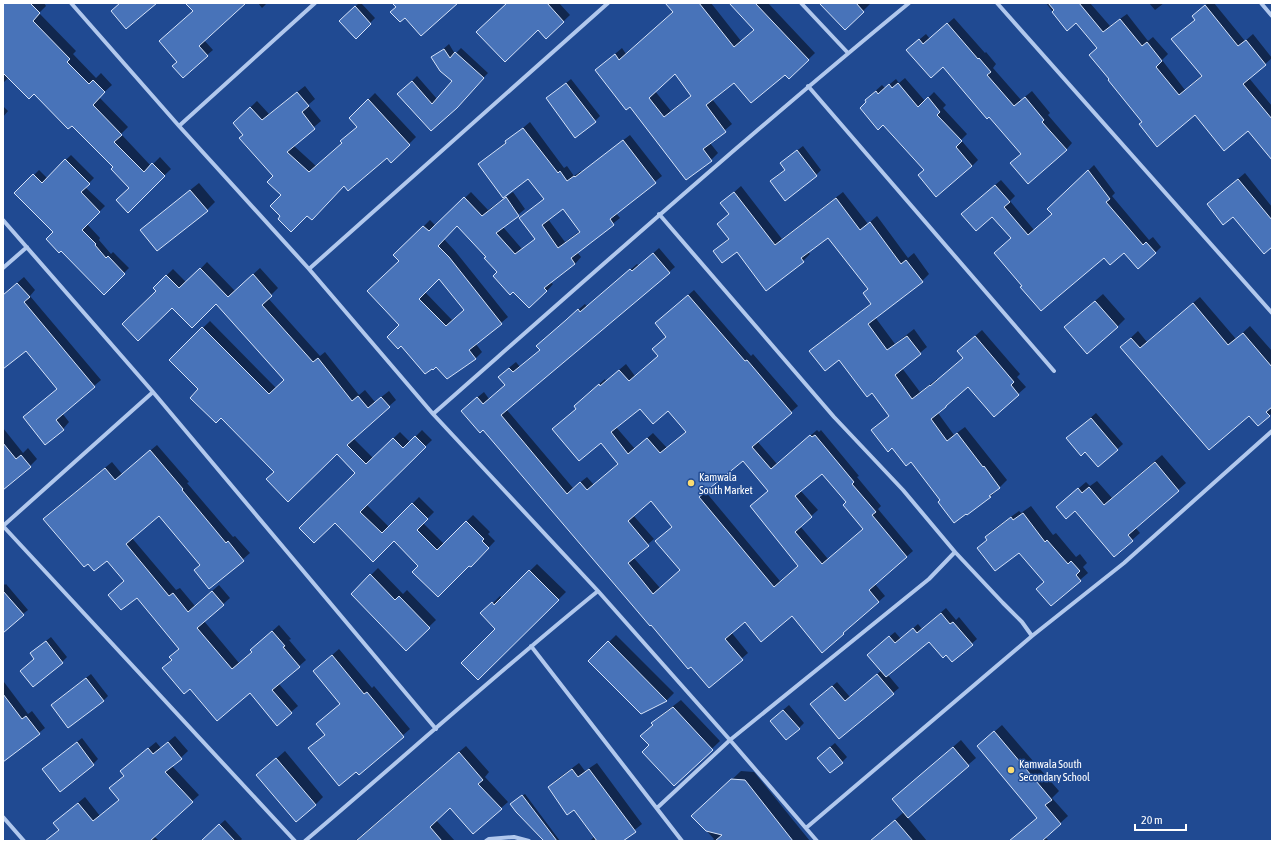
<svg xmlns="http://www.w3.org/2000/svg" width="1275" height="844" viewBox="0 0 1275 844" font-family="'Asap Condensed',sans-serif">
<rect width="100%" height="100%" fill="#204a92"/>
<path fill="#0007" fill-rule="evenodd" d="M3 3H44L46 6 39 13 76 51 73 54 96 78 101 73 112 85 99 97 128 127 121 134 151 166 160 157 171 169 128 211 131 187 114 167 72 124 34 92 9 77 3 83Z
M187 3H245L204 40 213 50 207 55 178 61 194 11Z
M258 3H267L262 8Z
M359 3H361L375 18 356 37 340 21Z
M508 3H559L570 15 546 38 538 29Z
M670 3H711L741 41 755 29 731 3H768L815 53 789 78 785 73 735 82 712 99 732 124 710 143 718 153 711 160 630 106 596 70 622 48 626 54 674 11ZM675 73 692 95 671 111 655 91Z
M821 3H871L845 29Z
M1046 3H1090L1110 26 1127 14 1148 41 1153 37 1168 54 1162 60 1185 90 1202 75 1172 39 1196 19 1193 16 1200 10 1208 3H1214L1245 41 1253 34 1272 58 1249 78 1272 106 1271 111 1272 113V158L1248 129 1196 114 1143 122 1110 79 1098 48 1076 22 1067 30Z
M1149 3H1164L1155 10Z
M954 18 985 53 986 52 996 64 993 68 1021 100 1032 91 1050 113 1048 115 1072 143 1066 150 1022 153 944 66 914 44 926 34 930 39Z
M449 44 455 54 461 48 488 73 456 107 431 130 404 89 417 76 437 99 453 81 433 58Z
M905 78 925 101 934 92 946 105 943 108 967 134 961 140 978 160 972 166 925 170 867 102 872 94 882 85 885 88 896 79 899 83Z
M571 79 600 116 595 121 547 99Z
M305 86 315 99 308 105 321 121 293 145 316 166 343 143 342 141 358 126 357 111 375 93 416 137 391 162 387 157 344 184 307 214 281 216 282 195 275 176 244 134 234 123 257 101 269 114Z
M3 106 8 111 3 117Z
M530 122 564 168 567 166 574 176 581 171 582 172 630 135 662 176 616 213 620 218 577 252 581 257 575 264 550 282 553 284 547 291 498 272 487 257 457 225 444 239 455 251 508 317 476 344 482 352 476 358 448 378 401 325 400 261 395 255 430 220 436 226 471 192 488 210 513 192 525 209 503 227 522 249 536 239 520 218 544 199 528 178 479 165ZM563 208 580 231 565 242 548 219ZM439 278 465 310 452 320 425 292Z
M803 146 821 170 816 175 776 176 786 169V159Z
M71 155 94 178 85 187 105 206 87 224 100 238 99 240 111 254 113 252 129 268 104 293 54 232 16 193 39 170 47 178Z
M1094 165 1115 193 1112 196 1149 240 1153 237 1161 247 1155 253 1125 252 1104 257 1023 286 1012 238 992 216 968 208 1001 180 1015 196 1010 201 1034 230 1053 214 1049 209Z
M1245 173 1272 207V246L1233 216 1208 204Z
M199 183 215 202 207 210 149 223Z
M741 186 782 239 843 192 868 224 877 216 908 258 914 253 929 274 922 281 875 317 895 344 914 329 927 347 902 368 920 392 937 379 938 380 964 357 966 344 982 330 1020 374 1017 377 1026 387 994 415 968 385 938 413 954 435 965 427 1007 480 990 497 942 499 912 461 872 430 890 415 872 392 839 359 811 351 818 344 872 303 868 289 828 236 808 252 810 254 803 261 737 251H714L729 238 719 224 730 214 722 203Z
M659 248 675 267 506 409 573 488 587 477 594 485 619 463 577 408 581 400 605 379 606 381 626 364 635 376 659 356 653 349 667 336 656 323 694 290 751 356 753 354 798 406 757 441 777 464 817 430 819 432 821 430 859 476 857 477 881 506 878 509 913 551 875 584 885 596 822 651 792 614 745 621 731 632 748 653 709 687 584 546 583 547 483 429 468 405 484 392 489 399 506 385 505 371 516 362 520 367 541 349 573 314 585 304 587 307 637 264 639 266ZM640 407 668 409 687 431 667 448 653 433 635 449 616 427ZM743 460 769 491 799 565 780 581 705 491ZM822 472 847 502 864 529 828 559 800 526 818 510 800 490ZM651 500 673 526 681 570 660 588 633 557 654 539 633 515Z
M207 262 235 291 260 268 278 288 268 298 320 356 325 352 359 395 365 390 375 402 389 391 396 400 353 438 373 458 400 432 410 442 422 430 432 440 366 504 389 527 419 497 434 512 423 523 444 544 473 515 490 532 488 534 495 541 471 566H420L394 540 335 521 356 473 337 453 275 471 221 417 200 389 170 360 210 321 277 389 286 380 216 302 157 291 154 288 173 269 187 283Z
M24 277 35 290 30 296 101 380 62 413 69 422 63 429 24 417 58 389 26 349 3 368V295Z
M1103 294 1125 319 1117 327 1073 320Z
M1200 297 1236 339 1250 326 1272 351V413L1269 416 1249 414 1121 347 1138 331 1147 342Z
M1096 413 1123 444 1099 466 1073 433Z
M3 428 23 453 28 448 37 459 30 466 3 482Z
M157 445 189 482 187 483 233 537 235 536 250 553 210 588 195 570 200 564 159 515 132 538 176 590 180 588 195 606 219 585 230 598 204 621 239 663 253 651 258 644 279 625 291 639 289 640 306 660 279 684 298 706 291 712 250 692 190 688 163 668 172 659 180 648 137 596 109 595 125 580 107 559 51 512 112 462 122 474Z
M1162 455 1186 483 1135 527 1140 533 1114 556 1075 510 1065 500 1086 482 1090 486 1097 481 1112 498Z
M1031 506 1053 535 1056 533 1076 557 1080 554 1087 563 1083 567 1088 573 1051 605 1045 582 1019 552 978 548 988 539 986 537 994 529 1019 511 1021 513Z
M537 564 566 592 478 679 497 629 482 614 500 596 502 598Z
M378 568 403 594 407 590 436 620 406 649 352 594Z
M3 583 5 585 6 584 28 610 3 629Z
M946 608 956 620 959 617 977 639 952 661 946 654 929 641 888 675 899 688 839 738 816 700 837 682 850 697 882 670 873 650 895 632 901 639 918 624 922 629Z
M616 635 674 693 667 700 642 712 590 661Z
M51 637 67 657 62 662 35 659 31 653Z
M339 649 372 688 374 686 410 729 359 774 356 770 309 748 326 734 341 703 314 671Z
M91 674 108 696 103 701 57 700Z
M4 682 28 714 32 711 45 728 3 761V683Z
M681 700 720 741 674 785 650 745 654 725 652 723 660 716Z
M789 705 804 723 799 728 776 716Z
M1002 725 1059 791 1052 798 1068 816 1045 837 1049 841H1010L1038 817 986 739Z
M175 736 188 751 172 766 199 795 154 836 159 841H61L60 829 61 817 85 797 100 816 120 799 117 782 125 775 128 765 156 742 161 748Z
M82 738 98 759 93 764H49Z
M961 740 976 758 907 817 927 841H883L886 828 904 812 893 799Z
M835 743 847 757 842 762 823 753Z
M466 746 489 772 485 777 508 802 501 808 451 807 436 820 455 841H355Z
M285 751 323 797 315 805 258 775Z
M579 763 585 771 597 763 642 824 621 841H590L595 836 575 808 549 787 556 780Z
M741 771 754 772 810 841H714L713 840 714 839 693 816Z
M525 794 560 841H545L514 802Z
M225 820 242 839 240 841H202Z"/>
<path fill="#4873b9" stroke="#d7e4fa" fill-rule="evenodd" d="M3 3H30L40 13 33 21 70 59 67 62 89 84 93 80 105 92 93 105 122 135 114 142 144 172 152 163 165 176 128 213 116 200 129 188 111 169 113 167 72 126 68 129 34 94 29 99 3 73Z
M120 3H157L126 29 111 11Z
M185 3H246L199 46 208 56 183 78 172 66 177 62 159 41 193 11Z
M392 3H458L421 36 405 18 400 22 390 12 396 7Z
M507 3H547L564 22 546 39 538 30 505 62 476 32Z
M665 3H699L734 47 754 30 729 3H755L809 60 789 79 785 75 751 103 734 83 706 105 726 132 703 149 712 161 686 180 630 107 626 110 595 70 615 54 619 60 673 12ZM675 74 691 96 664 117 649 98Z
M819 3H856L864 12 845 30Z
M1048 3H1079L1103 32 1120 19 1142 46 1147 42 1162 61 1156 67 1179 95 1202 76 1171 39 1195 20 1192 16 1205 5 1238 46 1246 40 1266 65 1243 84 1272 119V160L1248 131 1224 151 1195 115 1157 147 1139 124 1142 122 1108 80 1109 79 1089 55 1097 48 1076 23 1067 31 1052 12 1054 10Z
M355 6 371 24 356 39 339 21Z
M947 23 978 59 979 58 991 72 987 75 1014 106 1025 97 1044 120 1042 122 1067 150 1028 184 1010 163 1021 154 989 117 987 119 943 67 931 78 906 50 919 39 923 44Z
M444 49 450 58 455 52 484 78 457 108 431 131 397 94 412 81 432 104 452 81 440 71 431 57Z
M566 83 596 122 575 138 546 98Z
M898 83 918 107 928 97 940 112 937 115 962 141 956 147 972 166 936 197 918 175 924 170 883 125 878 130 860 108 866 102 865 100 876 91 878 94 889 84 892 88Z
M297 92 309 106 302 112 315 129 287 152 309 172 342 143 340 141 357 127 349 118 368 99 410 145 391 163 387 158 348 191 344 186 312 220 307 216 291 232 278 219 280 216 270 206 281 195 267 182 273 176 239 138 243 135 233 123 250 107 262 120Z
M523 128 558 173 560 171 567 181 574 176 575 177 623 140 656 183 610 219 614 225 571 258 575 264 544 288 547 291 529 308 513 292 510 295 493 276 497 272 484 258 486 257 457 226 438 246 449 257 502 324 469 350 476 359 447 379 436 367 433 370 432 369 425 374 401 346 398 349 387 337 399 325 367 291 399 261 393 255 423 226 429 231 464 197 482 216 506 197 519 216 496 233 515 254 535 239 519 218 544 199 528 179 503 198 478 164 506 143 505 141ZM563 209 580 232 558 248 542 225ZM439 279 464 310 446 326 419 299Z
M797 150 817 176 785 201 770 181 785 170 780 163Z
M65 159 90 184 81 192 100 212 82 230 96 244 95 245 106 258 108 256 125 274 104 295 61 251 59 253 46 239 53 232 14 193 33 174 42 183Z
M1088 170 1110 199 1106 202 1143 245 1146 242 1156 253 1138 269 1124 253 1110 265 1104 258 1041 311 1020 287 1022 286 994 253 1011 238 992 217 976 231 961 214 995 185 1010 202 1004 207 1028 235 1052 214 1047 209Z
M1238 179 1272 220V247L1264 254 1233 217 1223 225 1207 204Z
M190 190 208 211 157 251 140 230Z
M734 192 775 245 836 198 860 230 870 222 901 264 906 260 923 282 868 324 887 350 907 336 921 354 895 375 912 399 930 385V386L963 358 957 351 975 336 1014 382 1011 385 1019 395 994 417 968 387 946 406V407L931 419 947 441 957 433 983 467 984 466 1000 488 989 496 991 497 967 515 966 514 954 523 938 502 940 500 911 462 906 466 892 448 888 452 871 430 889 416 872 393 867 397 839 360 825 371 809 351 871 304 863 293 868 289 828 238 801 258 804 262 766 291 737 252 722 263 713 251 729 239 717 224 729 214 720 203Z
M653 253 670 273 501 415 567 494 580 482 587 490 618 464 601 443 579 461 552 429 576 409 574 406 599 384 600 386 619 370 629 381 658 356 652 349 666 337 655 323 688 295 745 361 747 360 792 413 752 447 771 469 810 435 812 437 815 435 854 482 852 484 876 512 872 515 907 557 869 590 879 602 843 633 844 634 822 653 792 616 761 642 745 622 725 639 743 660 709 688 691 667 688 669 651 625 650 626 483 430 480 433 461 411 477 397 483 404 505 385 498 377 509 368 513 372 540 350 536 346 566 320 578 309 580 312 630 269 632 271ZM640 409 653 424 668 411 686 432 660 453 647 438 628 454 611 432ZM743 461 768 491 750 506 798 566 774 587 699 497ZM822 474 846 502 843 505 863 529 822 564 795 532 812 517 795 496ZM651 501 672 527 655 541 680 570 653 594 628 563 649 546 628 521Z
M200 268 228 297 253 274 272 296 262 305 313 362 318 358 352 401 358 396 368 408 381 397 390 407 347 445 366 464 393 438 403 448 415 436 426 447 360 512 382 533 412 503 428 519 417 530 437 550 466 521 484 539 482 541 489 548 471 567 469 566 438 597 412 572 418 566 394 541 373 562 335 523 314 543 299 528 355 473 337 454 288 502 266 479 274 472 221 418 216 423 190 398 198 389 169 360 202 327 269 394 284 380 216 304 192 328 172 308 138 341 122 324 156 291 153 288 166 275 179 288Z
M17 283 30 297 24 302 95 387 56 420 64 430 45 445 23 417 57 389 26 351 3 369V295Z
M1095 301 1118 327 1087 354 1064 327Z
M1193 303 1228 345 1243 333 1272 367V407L1266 412 1270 416 1258 426 1249 416 1209 450 1120 347 1131 338 1140 348Z
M1091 418 1118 450 1098 467 1085 452 1081 456 1066 438Z
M3 443 16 459 21 455 31 467 3 490Z
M150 450 183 489 182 490 226 543 228 541 244 561 209 589 194 570 200 565 159 516 126 544 169 596 173 593 188 612 212 591 224 605 197 628 232 669 252 652 250 650 272 631 285 646 283 647 300 667 272 690 292 713 277 726 250 693 217 721 190 689 184 694 162 668 172 660 169 657 179 649 137 598 121 610 108 595 124 581 107 561 94 571 88 564 84 567 43 519 105 468 115 480Z
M1155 462 1179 491 1128 535 1133 541 1114 557 1075 511 1066 519 1056 507 1078 488 1082 493 1089 487 1104 505Z
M1023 513 1045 542 1047 540 1068 564 1071 561 1080 571 1076 575 1081 581 1051 606 1036 589 1044 582 1019 553 995 571 977 548 987 540 985 537 1011 517 1013 520Z
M529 570 559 600 478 680 461 663 495 629 480 613 492 602 494 605Z
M370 574 395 600 399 596 430 628 406 651 351 594Z
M3 591 24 615 3 633Z
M941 613 950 624 953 622 973 645 952 662 946 655 943 658 929 642 886 677 867 655 889 636 895 643 913 628 917 633Z
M46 641 63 663 33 687 20 671 34 659 30 653Z
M608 641 667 701 641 714 588 661Z
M332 655 364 694 367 692 404 737 359 775 356 772 339 786 308 748 325 735 316 724 340 704 313 671Z
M877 674 894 694 839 739 810 704 832 686 845 701Z
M86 678 104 701 68 728 51 705Z
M3 694 22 719 26 716 40 734 3 762Z
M673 707 713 750 674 786 642 752 649 745 640 736 653 725 651 723Z
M783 710 800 729 786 740 770 721Z
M994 731 1052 800 1045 805 1061 824 1042 841H1009L1037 818 977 746Z
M77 742 94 765 60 792 42 769Z
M168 742 182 759 165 772 193 802 150 841H45L59 830 53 823 78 803 93 821 119 800 109 788 124 776 120 771 148 748 153 754Z
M830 747 843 763 830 773 817 758Z
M953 747 969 766 908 818 892 799Z
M459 752 483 780 478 784 502 809 473 834 450 808 430 827 442 841H356Z
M276 758 316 805 296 822 256 775Z
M572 769 578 777 589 769 636 832 623 841H597L574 810 567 815 548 787Z
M731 779 745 780 793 841H715L722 835 706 831 691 816Z
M522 795 557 841H544L516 812 510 804Z
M895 820 913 841H870Z
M219 824 235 841H201Z"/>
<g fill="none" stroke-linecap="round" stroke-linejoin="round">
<path stroke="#b1c8ed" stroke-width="4" d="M71 3 179 126 309 269 433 414 598 591 730 740 817 841
M801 3 848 53
M997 3 1272 313
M1261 3 1272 16
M808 86 1054 371
M179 126 315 3
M3 220 153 392 436 729
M3 268 27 247
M309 269 608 3
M433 414C591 275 747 136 909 3
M3 526 295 841
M3 526 153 392
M955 552 1003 603 1022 622 1032 636 1124 563 1272 431
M531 646 682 841
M657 808 730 740 929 579 955 552 903 490 834 417 659 214
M3 817 24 841
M806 828 1032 636
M305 841C403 758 498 672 598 591
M486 841 489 839 514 837 529 841"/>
</g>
<g fill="#fbdc72" stroke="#204a92" stroke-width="1.5">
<circle cx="691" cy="483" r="4"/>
<circle cx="1011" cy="770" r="4"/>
</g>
<g text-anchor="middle" stroke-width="3" stroke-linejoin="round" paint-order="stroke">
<g font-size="11" fill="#fff" stroke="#204a92" text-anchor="start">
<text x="699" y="481">Kamwala<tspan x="699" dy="13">South Market</tspan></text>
<text x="1019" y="768">Kamwala South<tspan x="1019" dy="13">Secondary School</tspan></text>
</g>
</g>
<rect width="1275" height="844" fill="none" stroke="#ffffff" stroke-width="8"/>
<path d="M1135 824v6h51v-6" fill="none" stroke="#ffffff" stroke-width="2"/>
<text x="1141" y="824" font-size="12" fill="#ffffff" stroke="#204a92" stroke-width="3" paint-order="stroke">20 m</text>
</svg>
